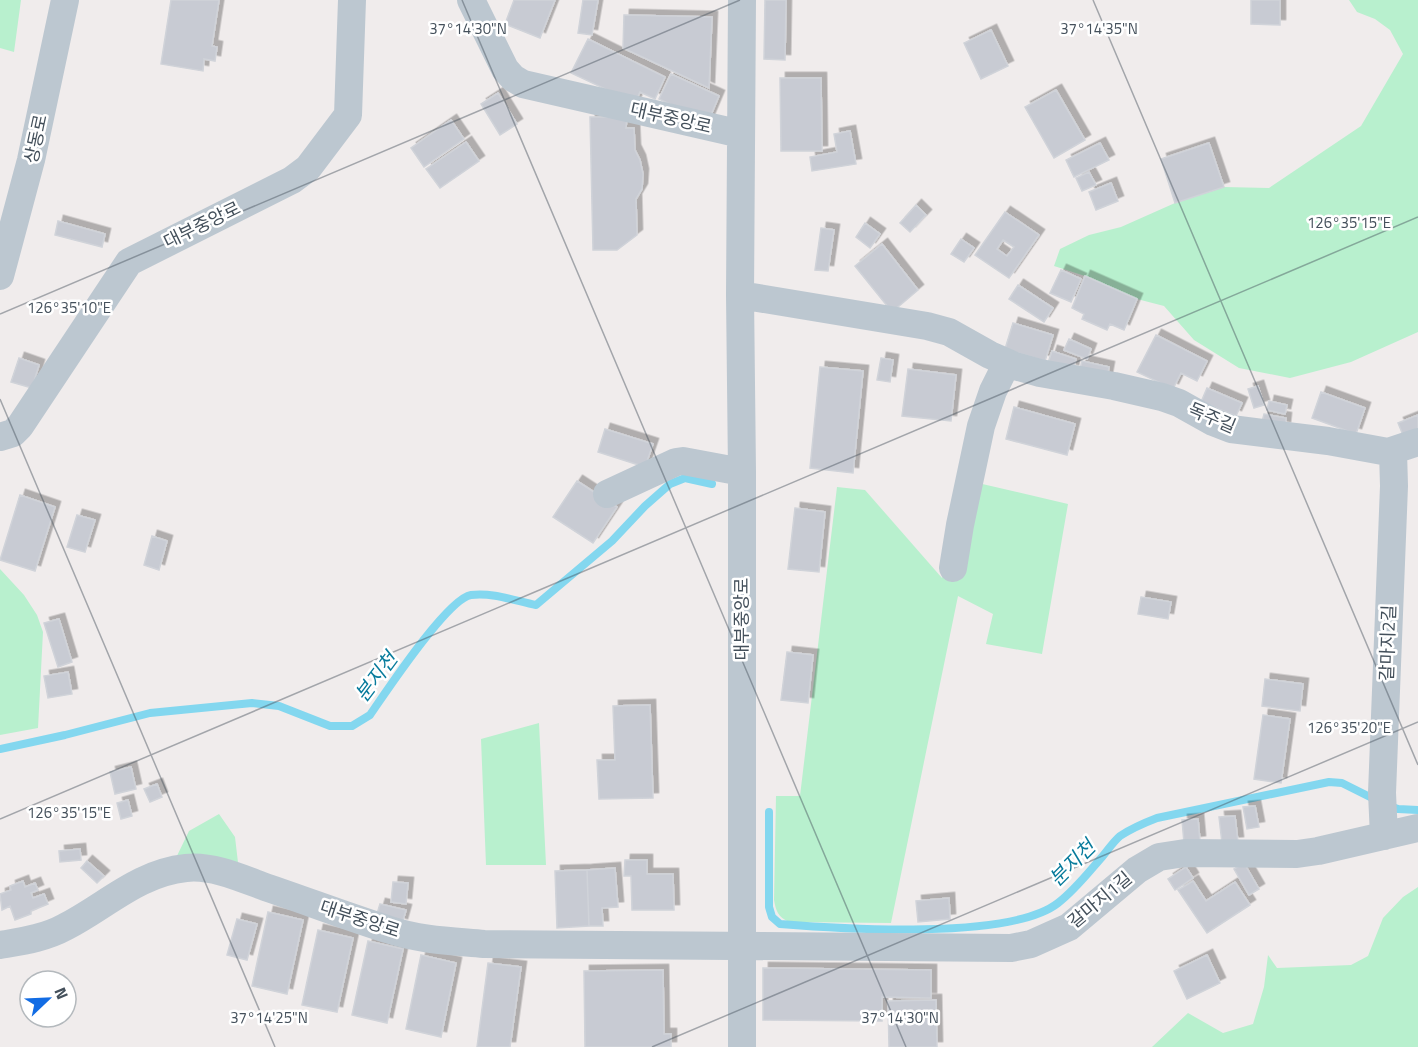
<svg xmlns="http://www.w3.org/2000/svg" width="1418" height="1047" viewBox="0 0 1418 1047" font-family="'Titillium Web','Noto Sans KR',sans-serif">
<defs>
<filter id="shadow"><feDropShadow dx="5.5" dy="-5.5" stdDeviation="0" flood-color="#0004"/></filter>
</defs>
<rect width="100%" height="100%" fill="#f0ecec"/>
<path fill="#b8f0ce" d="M0 0H21L14 52 0 48Z
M1349 0H1418V332L1351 362 1290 378 1239 368 1194 340 1164 306 1137 299 1085 276 1054 266 1060 249 1089 235 1121 227 1175 203 1224 187 1269 188 1361 126 1403 54 1390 30 1375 19 1357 12Z
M978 483 1068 504 1042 654 986 644 993 614 958 596 891 923 789 922C778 917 776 911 774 900L776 796H800L837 487 865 490 942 578Z
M0 569 24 595 37 615 43 632 38 728 0 735Z
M539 723 546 865H486L481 739Z
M219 814 235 837 239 871 174 862 189 831Z
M1418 887V1047H1152L1188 1013 1223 1033 1253 1024 1264 987 1268 955 1277 968 1351 965 1368 956 1383 918 1403 897Z"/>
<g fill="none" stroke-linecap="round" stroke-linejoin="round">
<path stroke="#83d7ef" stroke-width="8" d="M0 749 65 735 150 713 252 703 279 706 330 726H352L370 715C386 692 447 599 471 595 492 592 516 601 536 605L612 541 645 506 670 484 685 478 712 484
M1387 805 1398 809 1418 810
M769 812V907L772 917 780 924C842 929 1011 940 1058 903 1075 890 1088 873 1102 857 1108 850 1113 842 1120 836 1132 828 1144 823 1157 818L1329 782 1342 783 1376 800"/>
</g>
<path fill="#c8cbd3" stroke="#d0d3d9" stroke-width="1.5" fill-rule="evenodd" filter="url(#shadow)" d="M171 0H219L212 46 217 47 215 61 204 59 203 71 161 64Z
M514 0H555L540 38 505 24Z
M583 0H598L592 35 578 33Z
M765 0H786L785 60 764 59Z
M1251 0H1280V25L1251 24Z
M624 15 712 17 709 88 623 48Z
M991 30 1008 66 981 79 964 43Z
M588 39 665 77 655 99 640 92 635 103 571 73Z
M671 74 719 96 708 122 659 99Z
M780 78H821L822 151H781Z
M1056 90 1085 140 1054 158 1025 107Z
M498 93 517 124 500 135 481 104Z
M590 117H627L626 128H634L635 150 640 160 643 174 642 189 636 199 637 235 617 250H593Z
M451 120 464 139 424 167 411 148Z
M850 131 856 164 812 171 810 157 837 152 834 134Z
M466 142 479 161 440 188 426 169Z
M1100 143 1109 160 1074 177 1066 160Z
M1209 143 1224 187 1175 203 1161 159Z
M1089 172 1096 185 1082 191 1076 178Z
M1111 183 1118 201 1096 210 1089 192Z
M916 205 926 215 910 232 900 223Z
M1005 212 1039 235 1009 278 975 255ZM1003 240 1014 247 1007 256 997 249Z
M58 221 105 234 102 247 55 235Z
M865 223 880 234 870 248 856 237Z
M821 228 834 230 828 271 815 270Z
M961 239 974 248 964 262 951 254Z
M882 244 918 290 892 312 855 266Z
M1061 270 1081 279 1071 302 1050 293Z
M1085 276 1137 299 1124 330 1110 324 1107 330 1082 319 1084 314 1072 308Z
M1018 285 1053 308 1044 322 1009 299Z
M1013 323 1053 335 1045 361 1005 349Z
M1156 335 1207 361 1197 381 1181 373 1173 389 1137 372Z
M1069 339 1091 349 1087 359 1064 350Z
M1052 351 1076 359 1073 370 1048 363Z
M19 358 39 365 32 388 11 382Z
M881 358 893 360 890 382 877 380Z
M1082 361 1109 367 1107 378 1079 373Z
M820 367 863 371 853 473 810 468Z
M908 369 956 375 951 421 902 416Z
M1258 386 1264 405 1254 408 1248 389Z
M1207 388 1242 403 1236 416 1201 402Z
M1321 392 1365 408 1356 434 1312 418Z
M1269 401 1287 405 1285 414 1267 410Z
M1014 407 1075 424 1067 455 1006 439Z
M1264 414 1286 418 1285 427 1262 422Z
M1418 415V430L1403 435 1398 423Z
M605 429 653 444 645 467 598 452Z
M577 481 617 507 593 543 553 517Z
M20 495 55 507 35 571 0 560Z
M795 508 825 512 819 572 788 569Z
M77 515 95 520 85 552 67 547Z
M152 536 167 541 159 570 144 565Z
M1141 597 1171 602 1168 619 1138 614Z
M59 619 72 662 58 667 44 623Z
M787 652 813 655 808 703 781 700Z
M68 672 72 694 48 698 44 676Z
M1265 679 1303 684 1300 711 1262 706Z
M650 705 653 798 599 799 597 760H615L613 706Z
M1263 715 1290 719 1281 783 1254 779Z
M131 767 136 789 115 794 110 772Z
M157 784 162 797 150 802 144 789Z
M128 800 132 816 121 819 117 803Z
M1255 806 1259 827 1247 829 1243 807Z
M1235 816 1238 842 1222 843 1219 817Z
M1198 819 1200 841 1184 843 1182 820Z
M80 849 81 860 60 862 59 851Z
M625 860H647V874H673L674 910H632L631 876H624Z
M87 861 104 876 97 883 81 868Z
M1244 863 1259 889 1249 895 1234 869Z
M1186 867 1193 878 1175 890 1168 879Z
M615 868 618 907 602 908 603 926H589L587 870Z
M587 870 589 926 557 928 555 871Z
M23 881 25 887 35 883 38 890 31 893 33 898 44 894 48 904 31 911V914L15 920 10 906 2 910 0 894 11 890 10 886Z
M1193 881 1206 901 1235 882 1250 905 1207 933 1178 890Z
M393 882 408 883 406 904 391 902Z
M949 898 950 919 918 922 916 901Z
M380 904 406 910 402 924 376 917Z
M268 912 303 920 287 994 252 986Z
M237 919 257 924 247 960 227 955Z
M318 930 353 938 337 1012 302 1005Z
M368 941 403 949 387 1023 352 1015Z
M421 955 456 963 441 1037 406 1029Z
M1207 955 1220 983 1187 999 1174 971Z
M488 963 521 967 510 1047H477Z
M763 968 931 970V998L882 997V1021L763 1020Z
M663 970 664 1034H671V1047H585L584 971Z
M936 1000 937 1047H889L888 1001Z"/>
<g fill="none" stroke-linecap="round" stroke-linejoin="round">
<path stroke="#bcc7d0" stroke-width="28" d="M471 0 505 69 513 78 523 84 741 134
M742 0 740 295 742 472V1047
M0 276 31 160 65 0
M740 295 927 326 949 332 990 355 1015 366 1040 373 1114 386 1162 397 1179 403 1213 422 1231 429 1328 441 1388 452 1418 442
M0 437 13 433 20 426 129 262 292 180 308 168 348 115 352 0
M607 494 676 462 683 461 742 472
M953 568 960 525 981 426 993 391 1007 363
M1384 836 1382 793 1394 486 1393 451
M0 945C23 941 45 938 65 927 106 906 138 873 186 868 212 865 241 878 265 887 307 901 348 917 390 930 420 940 452 941 484 944L1011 948 1031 944 1069 927 1137 870 1159 857 1185 853 1297 854 1318 851 1418 828"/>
</g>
<path fill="none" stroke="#44505b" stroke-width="1.5" stroke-opacity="0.45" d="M462 0 906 1047M1093 0 1418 765M0 314 740 0M0 399 275 1047M0 819 1418 217M652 1047 1418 722"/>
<g text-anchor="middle" stroke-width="5" stroke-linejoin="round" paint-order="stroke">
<g font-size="18" fill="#44505b" stroke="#fff">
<text transform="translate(671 118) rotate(13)" y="6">대부중앙로</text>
<text transform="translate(36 139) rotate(-78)" y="6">상동로</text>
<text transform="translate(202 225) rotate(-26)" y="6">대부중앙로</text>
<text transform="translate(1212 418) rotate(23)" y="6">독주길</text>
<text transform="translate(742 619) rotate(-90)" y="6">대부중앙로</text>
<text transform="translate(1388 643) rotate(-88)" y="6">갈마지2길</text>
<text transform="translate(1100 900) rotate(-40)" y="6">갈마지1길</text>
<text transform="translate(360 919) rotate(18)" y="6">대부중앙로</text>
</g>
<g font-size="20" font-style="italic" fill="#087b9c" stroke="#fff">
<text transform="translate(376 677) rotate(-53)" y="7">분지천</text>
<text transform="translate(1072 863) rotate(-45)" y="7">분지천</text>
</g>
</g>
<g font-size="15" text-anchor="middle" fill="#44505b" stroke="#fff" stroke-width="5" stroke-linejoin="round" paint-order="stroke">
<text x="468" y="34">37°14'30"N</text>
<text x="1099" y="34">37°14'35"N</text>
<text x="1349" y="228">126°35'15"E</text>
<text x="69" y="313">126°35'10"E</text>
<text x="1349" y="733">126°35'20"E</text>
<text x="69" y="818">126°35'15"E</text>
<text x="269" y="1023">37°14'25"N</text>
<text x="900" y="1023">37°14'30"N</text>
</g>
<g transform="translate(48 999) rotate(67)"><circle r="28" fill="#ffffff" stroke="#b4b9bd" stroke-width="1.5"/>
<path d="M0-4.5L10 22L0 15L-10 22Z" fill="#126ce4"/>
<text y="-9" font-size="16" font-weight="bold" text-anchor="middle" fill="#44505b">N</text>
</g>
</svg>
